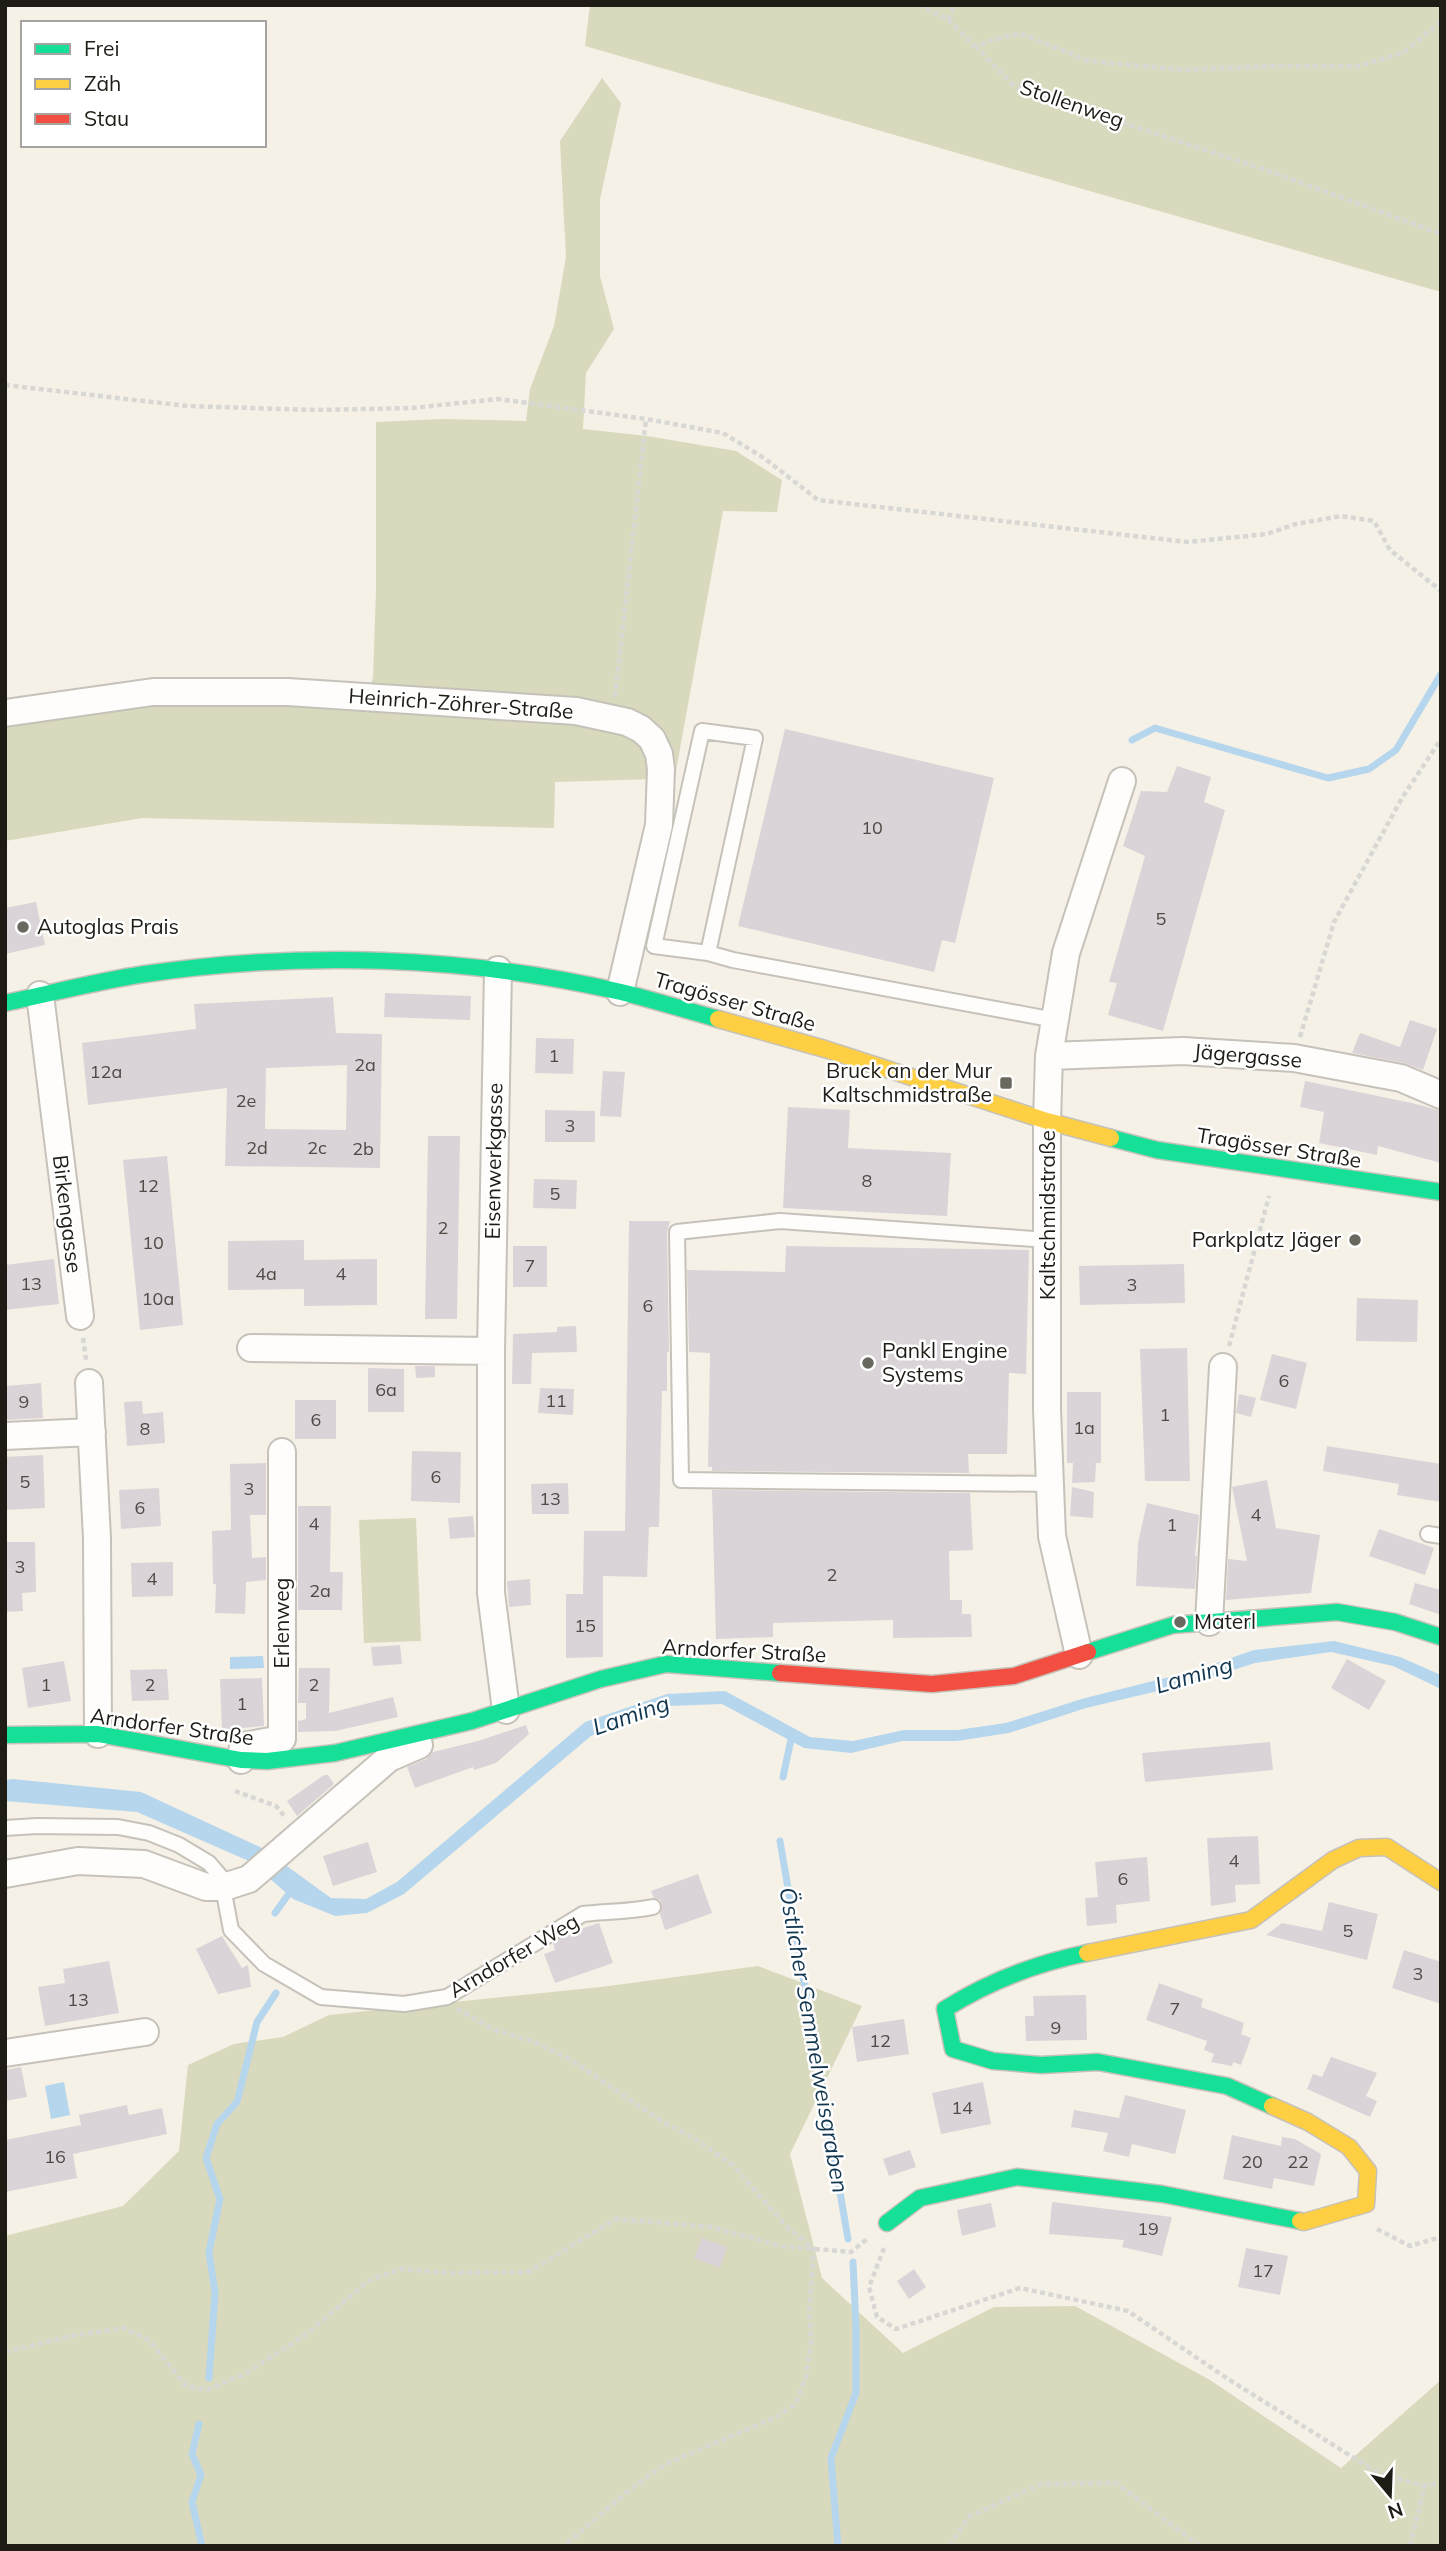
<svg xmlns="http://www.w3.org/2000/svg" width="1446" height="2551" viewBox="0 0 1446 2551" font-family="Mulish,sans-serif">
<rect width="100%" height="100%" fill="#f6f1e6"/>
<path fill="#d8d9bd" d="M590 5H1441V292L585 46Z
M602 78 621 103 600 199V276L614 329 586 373 583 429 647 436 736 451 782 480 777 512 723 511 674 782 655 779 555 782 554 828 142 818 5 841V704L370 689 373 677 376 590V422L443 419 526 421 530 389 554 326 566 257 560 141Z
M416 1518 421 1641 364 1643 359 1520Z
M758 1966 862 2006 790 2154 822 2278 903 2353 994 2307 1075 2306 1210 2380 1341 2468 1441 2380V2546H5V2236L123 2206 179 2151 188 2065 234 2044 283 2037 329 2015 601 1987Z"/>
<path fill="#b6d6ed" d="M1334 1641 1400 1657 1441 1675V1689L1393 1666 1331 1652 1255 1663 1196 1682 1086 1708 1009 1733 957 1741H902L851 1753 804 1748 722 1704 669 1706 591 1736 404 1894 367 1913 335 1916 293 1899 251 1862 137 1812 5 1801V1780L13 1779 141 1792 262 1848 331 1898 366 1899 397 1882 585 1722 667 1694 725 1691 810 1737 853 1741 904 1730H957L1006 1723 1085 1698 1193 1671 1254 1650Z
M263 1656 264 1668 230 1669V1657Z
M64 2082 70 2115 51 2119 45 2086Z"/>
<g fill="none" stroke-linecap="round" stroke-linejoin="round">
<path stroke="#b6d6ed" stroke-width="7" d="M1132 740 1155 728 1328 778 1369 769 1396 750 1441 674
M783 1777 792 1735
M780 1841 848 2239
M275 1913 293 1888
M209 2378 215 2293 209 2252 220 2199 206 2158 217 2124 237 2102 257 2022 276 1993
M199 2424 192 2454 201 2475 192 2502 202 2546
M838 2546 831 2458 856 2393V2327L853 2262"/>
</g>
<path fill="#dad4d8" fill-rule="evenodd" d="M785 729 994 778 955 943 942 940 934 972 738 926Z
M1177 766 1211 777 1204 802 1225 810 1163 1031 1108 1015 1117 983 1109 982 1145 856 1123 846 1141 791 1167 792Z
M36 902 45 945 5 954V908Z
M385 993 471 996 470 1020 384 1017Z
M333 997 336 1033 382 1034 380 1168 225 1166 227 1088 88 1105 82 1043 196 1029 194 1004ZM347 1065 346 1130 265 1129 266 1068Z
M1410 1020 1437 1029 1423 1070 1404 1063 1352 1053 1360 1033 1400 1047Z
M536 1038 574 1039 573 1074 535 1073Z
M603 1071 625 1072 621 1117 600 1116Z
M1305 1081 1412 1103 1441 1111V1163L1378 1146 1377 1155 1319 1143 1324 1112 1300 1107Z
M788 1107 850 1110 848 1148 951 1153 947 1216 783 1208Z
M545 1110 595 1111V1142H545Z
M428 1136H460L457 1319H425Z
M167 1156 183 1325 140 1330 123 1160Z
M534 1179 577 1180 576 1209 533 1208Z
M629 1221H670L667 1232 669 1352H667V1391H662L659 1527H649L647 1577 603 1576V1657L566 1658V1594H583L584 1531H625Z
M304 1240V1260L377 1259V1305L304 1306V1289L228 1290V1241Z
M513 1246H547V1287H513Z
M786 1246 1029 1250 1026 1374 1009 1373 1007 1454H968L969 1473 712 1471V1467H708L710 1353 689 1352 687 1270 785 1272Z
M54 1259 59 1304 5 1310V1265Z
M1184 1264 1185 1303 1080 1305 1079 1266Z
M1357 1298 1418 1300 1417 1342 1356 1341Z
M576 1326 577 1352 532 1353 531 1384H512L513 1334 557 1332V1327Z
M1187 1348 1190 1481H1145L1140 1349Z
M1272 1354 1307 1363 1296 1409 1260 1400Z
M415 1366H435V1377L416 1378Z
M368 1368 404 1369V1412H368Z
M41 1383 43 1418 5 1420V1386Z
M540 1388 574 1389 573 1415 538 1413Z
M1067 1392H1101V1463H1096L1095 1482 1072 1483 1073 1463H1067Z
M1239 1394 1256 1398 1251 1417 1236 1413Z
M295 1400H336V1439H295Z
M142 1401 143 1414 163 1412 165 1443 127 1446 124 1402Z
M1327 1446 1441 1464V1502L1397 1495 1399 1484 1323 1471Z
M412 1451 461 1452 460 1503 411 1501Z
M43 1455 45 1508 5 1510V1457Z
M266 1463V1515H250L252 1558 266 1557V1580L246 1582 245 1614 215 1613 216 1584H213L212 1531 231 1530 230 1464Z
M1267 1480 1276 1528 1320 1535 1311 1593 1226 1600 1228 1559 1247 1561 1232 1487Z
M568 1483 569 1514H532L531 1484Z
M1072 1487 1094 1492 1093 1518 1070 1516Z
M159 1488 161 1526 121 1529 119 1490Z
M712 1490 970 1493 973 1550 949 1551 950 1600H962V1614H971L972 1637 893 1638V1620L773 1623V1637L716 1639Z
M1147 1503 1199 1515 1195 1556H1197L1195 1589 1136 1586 1138 1543Z
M298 1506H331L330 1572H343L342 1610H298Z
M473 1516 475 1537 450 1539 448 1518Z
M1379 1529 1434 1548 1425 1575 1369 1556Z
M5 1542H35L36 1592 22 1593 23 1611 5 1612Z
M173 1562V1596L132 1597 131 1563Z
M530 1579 531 1605 509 1607 507 1581Z
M1415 1583 1441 1590V1615L1409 1604Z
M400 1645 402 1664 373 1666 371 1647Z
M1347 1659 1386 1681 1369 1710 1331 1688Z
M64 1661 71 1701 28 1708 22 1668Z
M299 1668H330L329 1713 393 1697 398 1717 335 1731 298 1732V1721L306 1719V1703H298Z
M167 1669 169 1700 132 1701 130 1670Z
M262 1678 264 1726 222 1730 220 1679Z
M526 1725 529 1734 496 1763 474 1770 473 1767 415 1788 407 1767 426 1759 433 1752 478 1741Z
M1270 1742 1273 1770 1145 1782 1142 1753Z
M324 1775H328L334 1784 297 1816 287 1801Z
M1258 1836 1260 1884 1235 1885 1236 1902 1211 1906 1207 1838Z
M368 1842 377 1872 333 1886 323 1856Z
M1147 1857 1150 1901 1116 1905 1117 1923 1087 1926 1085 1898 1098 1897 1095 1862Z
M698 1874 712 1913 665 1930 660 1914 662 1905 660 1900 654 1898 651 1891Z
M1329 1902 1378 1914 1367 1960 1266 1935 1282 1923 1322 1931Z
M599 1923 613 1963 555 1983 544 1954 555 1950 553 1943 571 1932Z
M222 1936 242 1968 248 1965 251 1987 218 1994 196 1949Z
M1404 1950 1441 1962V2004L1392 1988Z
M109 1961 119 2013 45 2026 38 1987 65 1983 63 1969Z
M1159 1983 1203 1999 1201 2007 1244 2023 1241 2034 1251 2038 1241 2065 1233 2062 1232 2066 1211 2062 1214 2054 1204 2050 1207 2041 1146 2020Z
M1086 1995 1087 2040 1026 2041 1025 2016H1034L1033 1996Z
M904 2019 909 2054 857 2062 852 2027Z
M1331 2057 1377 2073 1366 2096 1377 2101 1370 2117 1307 2089 1313 2074 1322 2077Z
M21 2067 27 2097 5 2101V2070Z
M983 2082 991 2124 941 2134 932 2093Z
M1125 2095 1186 2110 1175 2154 1132 2144 1129 2157 1103 2151 1108 2133 1071 2127 1074 2110 1119 2118Z
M127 2105 129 2115 162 2108 167 2134 73 2154 77 2178 5 2192V2140L81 2125 79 2115Z
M1232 2135 1281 2146 1282 2137 1295 2139 1321 2154 1314 2186 1274 2178 1272 2189 1223 2179Z
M910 2150 916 2167 889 2176 883 2159Z
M1052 2202 1172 2217 1162 2256 1122 2247 1124 2240 1049 2234Z
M991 2203 996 2227 962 2236 957 2210Z
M702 2238 727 2247 720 2268 694 2258Z
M1246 2248 1288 2256 1280 2295 1238 2287Z
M914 2269 926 2287 909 2299 897 2281Z"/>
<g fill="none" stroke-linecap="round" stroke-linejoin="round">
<g stroke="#c6c2ba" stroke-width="18">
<path id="lane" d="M708 953 654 946 702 731 755 738 708 953 733 960 1055 1020
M1048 1240 780 1221 677 1232 681 1480 1051 1484
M1428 1534 1441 1536
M5 1828 37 1826 118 1827 149 1833 179 1845 209 1863 221 1877 231 1930 264 1964 321 1997 404 2004 447 1997 583 1914C607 1911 630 1912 653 1907"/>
</g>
<g stroke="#c6c2ba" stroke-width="30">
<path id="street" d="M5 713 153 692H288L576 711 627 722 641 729 652 739 659 754 661 769 659 825 620 992
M40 995 80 1316
M1049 1056 1183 1051 1294 1058 1401 1078 1441 1095
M251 1348 491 1351 498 970
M491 1351V1593L506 1710
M89 1383 97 1538 98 1734
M5 1436 92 1432
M1209 1622 1223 1367
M1079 1655 1052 1536 1047 1410V1121L1049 1056 1066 953 1122 781
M241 1760 243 1746 282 1739V1452
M5 1874 78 1861 144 1864 206 1887H224L249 1879 389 1758 419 1745
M5 2053 145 2032"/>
</g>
<g stroke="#c6c2ba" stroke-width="19">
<path id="fast" d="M5 1003C52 993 98 981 145 974 302 951 467 956 621 992 653 1000 686 1010 718 1019
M1111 1138 1157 1150 1441 1192
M1088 1652 1173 1625 1337 1612 1395 1622 1441 1637
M5 1735 98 1734 241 1760 267 1761 335 1753 472 1721 601 1679 666 1664 780 1673
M1087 1953C1037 1963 988 1982 945 2009L953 2049 993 2061 1041 2065 1098 2062 1227 2086 1272 2106
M887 2223 920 2198 1017 2177 1162 2194 1300 2221"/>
</g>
<g stroke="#c6c2ba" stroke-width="19">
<path id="slow" d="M718 1019 825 1049 1047 1121 1111 1138
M1087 1953 1251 1920 1333 1860 1359 1848 1387 1847 1441 1882
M1272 2106 1308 2122 1349 2147 1368 2171 1366 2204 1304 2222 1300 2221"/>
</g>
<g stroke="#c6c2ba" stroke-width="19">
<path id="jam" d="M780 1673 932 1684 1014 1676 1088 1652"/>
</g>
<path stroke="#d7d7d3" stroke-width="4.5" stroke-dasharray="5 3.5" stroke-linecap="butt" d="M918 5 949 20 975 47
M949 20 954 5
M1441 22 1404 52 1360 66H1276L1184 70 1089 61 1019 33 993 40 976 47 1015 87 1272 172 1441 234
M5 385 187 406 315 410 412 408 498 399 646 419 723 433 764 458 818 500 1187 542 1267 534 1296 524 1341 516 1374 521 1390 550 1441 591
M615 697 646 419
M1300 1037 1334 922 1402 798 1441 739
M83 1338 86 1360
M1229 1346 1269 1196
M235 1791 276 1806 285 1817
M457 2009 497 2031 533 2041 571 2060 663 2122 692 2137 733 2165 788 2228 814 2249 809 2312 811 2342 806 2376 796 2404 776 2417 664 2465 628 2491 564 2546
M1377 2229 1410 2246 1441 2237
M884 2248 869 2287 877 2317 896 2329 1020 2288 1128 2311 1228 2379 1378 2473 1425 2486 1441 2483
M5 2352 71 2336 124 2328 150 2341 186 2386 207 2390 245 2374 308 2333 368 2281 400 2269 452 2273 528 2272 616 2219 712 2227 780 2246 851 2252 867 2239
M950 2546 968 2517 1041 2484 1116 2483 1200 2546
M1410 2546 1425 2486"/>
<use href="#lane" stroke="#fefdfb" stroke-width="14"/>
<use href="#street" stroke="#fefdfb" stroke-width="26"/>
<use href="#fast" stroke="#16e098" stroke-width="16"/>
<use href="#slow" stroke="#ffcf43" stroke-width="16"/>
<use href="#jam" stroke="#f24e42" stroke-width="16"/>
</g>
<g fill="#6a675e" stroke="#fff" stroke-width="2.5">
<circle cx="23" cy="927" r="7"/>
<rect x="999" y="1076" width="14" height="14" rx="3.5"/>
<circle cx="1355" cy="1240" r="7"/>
<circle cx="868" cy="1363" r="7"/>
<circle cx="1180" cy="1622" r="7"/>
</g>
<g text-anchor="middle" stroke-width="5" stroke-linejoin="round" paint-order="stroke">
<g font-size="18" fill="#4e4a46">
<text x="872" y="834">10</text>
<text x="1161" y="925">5</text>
<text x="554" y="1062">1</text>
<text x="365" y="1071">2a</text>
<text x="106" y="1078">12a</text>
<text x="246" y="1107">2e</text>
<text x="570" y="1132">3</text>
<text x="257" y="1154">2d</text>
<text x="317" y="1154">2c</text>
<text x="363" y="1155">2b</text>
<text x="867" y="1187">8</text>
<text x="148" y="1192">12</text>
<text x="555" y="1200">5</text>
<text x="443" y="1234">2</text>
<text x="153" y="1249">10</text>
<text x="530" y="1272">7</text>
<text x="266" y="1280">4a</text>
<text x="341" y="1280">4</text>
<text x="31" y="1290">13</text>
<text x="1132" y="1291">3</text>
<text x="158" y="1305">10a</text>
<text x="648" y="1312">6</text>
<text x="1284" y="1387">6</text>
<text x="386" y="1396">6a</text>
<text x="556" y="1407">11</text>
<text x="24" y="1408">9</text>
<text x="1165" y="1421">1</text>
<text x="316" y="1426">6</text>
<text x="1084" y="1434">1a</text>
<text x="145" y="1435">8</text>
<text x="436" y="1483">6</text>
<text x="25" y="1488">5</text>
<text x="249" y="1495">3</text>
<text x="550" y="1505">13</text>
<text x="140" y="1514">6</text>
<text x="1256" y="1521">4</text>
<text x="314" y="1530">4</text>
<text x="1172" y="1531">1</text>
<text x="20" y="1573">3</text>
<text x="832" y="1581">2</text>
<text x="152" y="1585">4</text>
<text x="320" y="1597">2a</text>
<text x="585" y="1632">15</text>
<text x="46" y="1691">1</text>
<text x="150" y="1691">2</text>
<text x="314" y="1691">2</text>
<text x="242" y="1710">1</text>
<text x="1234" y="1867">4</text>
<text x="1123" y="1885">6</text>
<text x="1348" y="1937">5</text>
<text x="1418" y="1980">3</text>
<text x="78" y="2006">13</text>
<text x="1175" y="2015">7</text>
<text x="1056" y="2034">9</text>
<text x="880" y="2047">12</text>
<text x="962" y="2114">14</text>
<text x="55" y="2163">16</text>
<text x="1252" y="2168">20</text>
<text x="1298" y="2168">22</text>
<text x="1148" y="2235">19</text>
<text x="1263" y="2277">17</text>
</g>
<g font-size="21" fill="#1f1c15" stroke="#fff">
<text transform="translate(1072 104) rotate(19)" y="7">Stollenweg</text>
<text transform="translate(461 704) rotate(4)" y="7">Heinrich-Zöhrer-Straße</text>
<text transform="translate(735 1002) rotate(16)" y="7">Tragösser Straße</text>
<text transform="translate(1248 1056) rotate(5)" y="7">Jägergasse</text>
<text transform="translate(1279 1148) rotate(9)" y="7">Tragösser Straße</text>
<text transform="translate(494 1161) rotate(-89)" y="7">Eisenwerkgasse</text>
<text transform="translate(67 1214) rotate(83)" y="7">Birkengasse</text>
<text transform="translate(1048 1215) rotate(-90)" y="7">Kaltschmidstraße</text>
<text transform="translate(282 1623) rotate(-90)" y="7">Erlenweg</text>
<text transform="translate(744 1651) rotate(3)" y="7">Arndorfer Straße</text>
<text transform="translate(172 1727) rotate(8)" y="7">Arndorfer Straße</text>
<text transform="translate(514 1956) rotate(-30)" y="7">Arndorfer Weg</text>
</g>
<g font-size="21" fill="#1f1c15" stroke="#fff" text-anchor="start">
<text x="37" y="934">Autoglas Prais</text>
<text x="992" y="1078" text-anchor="end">Bruck an der Mur<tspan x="992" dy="24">Kaltschmidstraße</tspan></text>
<text x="1341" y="1247" text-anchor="end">Parkplatz Jäger</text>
<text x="882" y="1358">Pankl Engine<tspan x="882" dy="24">Systems</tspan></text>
<text x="1194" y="1629">Materl</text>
</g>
<g font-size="23" font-style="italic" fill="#11364f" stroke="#fff">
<text transform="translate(1194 1675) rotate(-16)" y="8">Laming</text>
<text transform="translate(631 1715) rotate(-19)" y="8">Laming</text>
<text transform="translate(814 2040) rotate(80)" y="8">Östlicher Semmelweisgraben</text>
</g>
</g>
<rect width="1446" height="2551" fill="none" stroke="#1f1c15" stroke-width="14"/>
<rect x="21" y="21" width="245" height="126" fill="#ffffff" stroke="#a5a4a1" stroke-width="2"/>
<rect x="35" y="44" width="35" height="10" fill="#16e098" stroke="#a5a4a1" stroke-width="2"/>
<text x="84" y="56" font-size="21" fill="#1f1c15">Frei</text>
<rect x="35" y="79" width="35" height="10" fill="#ffcf43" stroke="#a5a4a1" stroke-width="2"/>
<text x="84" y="91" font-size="21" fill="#1f1c15">Zäh</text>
<rect x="35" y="114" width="35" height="10" fill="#f24e42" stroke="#a5a4a1" stroke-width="2"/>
<text x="84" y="126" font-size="21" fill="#1f1c15">Stau</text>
<g transform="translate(1390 2495) rotate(161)" stroke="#ffffff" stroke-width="5" paint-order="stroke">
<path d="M0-5L12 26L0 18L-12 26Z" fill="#1f1c15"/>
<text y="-10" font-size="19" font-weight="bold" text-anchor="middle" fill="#1f1c15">N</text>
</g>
</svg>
